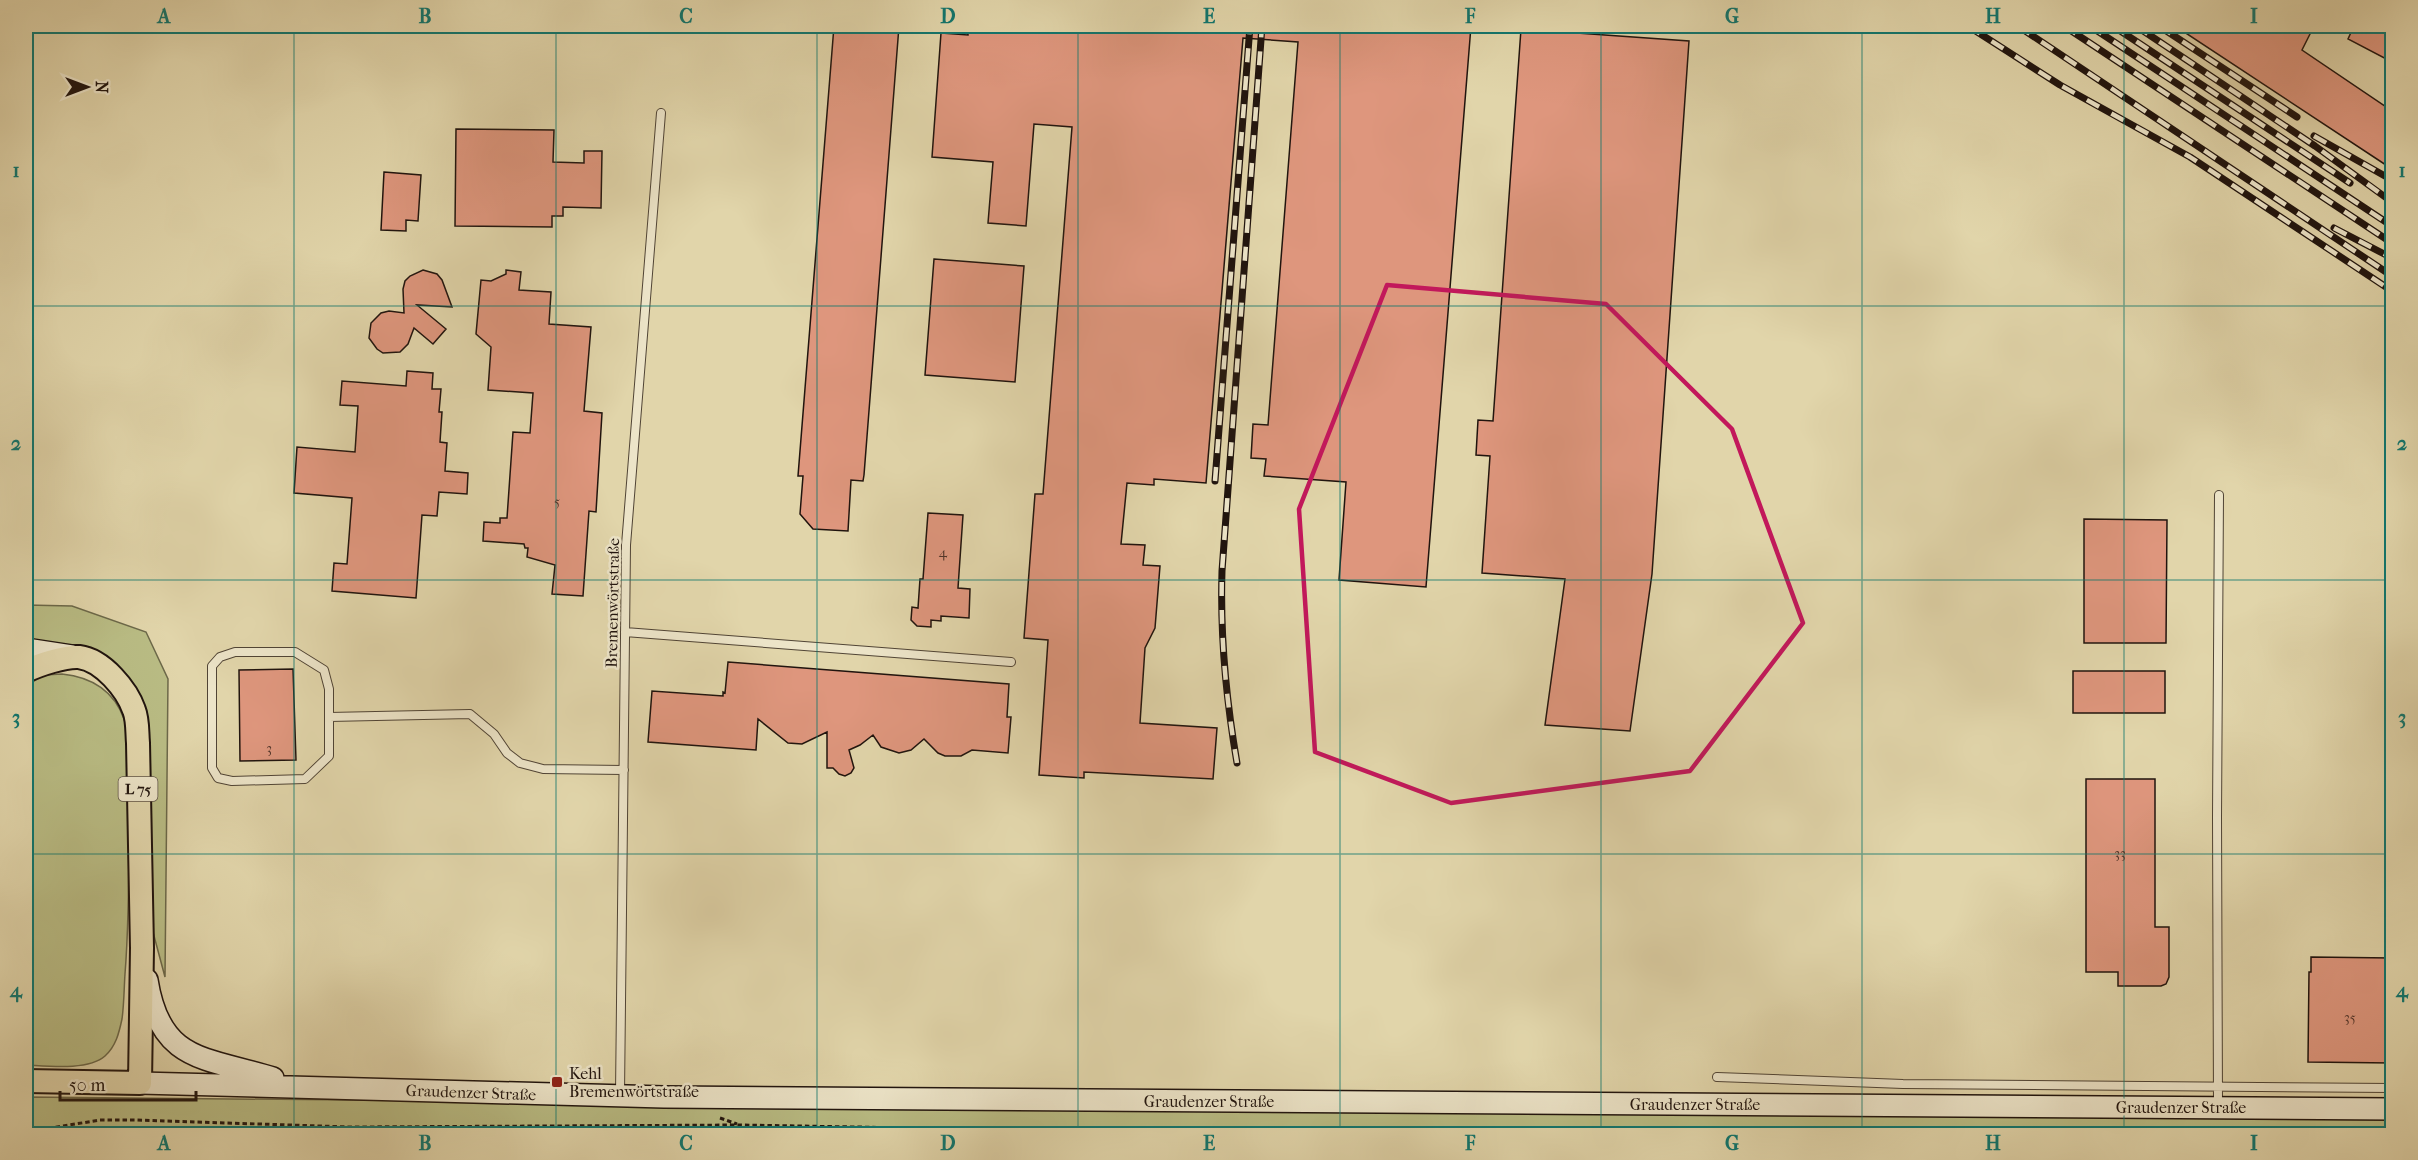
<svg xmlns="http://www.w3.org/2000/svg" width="2418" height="1160" viewBox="0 0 2418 1160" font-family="'IM FELL French Canon',serif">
<rect width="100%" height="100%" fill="#e1d5aa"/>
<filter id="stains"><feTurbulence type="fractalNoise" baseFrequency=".00333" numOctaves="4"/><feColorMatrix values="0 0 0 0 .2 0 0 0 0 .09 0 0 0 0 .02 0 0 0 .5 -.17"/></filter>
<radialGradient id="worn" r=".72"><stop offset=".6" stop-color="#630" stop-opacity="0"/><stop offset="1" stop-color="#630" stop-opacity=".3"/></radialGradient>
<path fill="#b9bc84" stroke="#6c6849" stroke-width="1.5" d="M26 605 72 606 146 632 168 679 165 977 150 921 146 740 83 648 68 645 26 643Z
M62 674C91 677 114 691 124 719 135 751 129 791 129 824 129 874 129 924 125 974 124 989 124 1005 122 1019 119 1033 116 1046 105 1056 88 1071 47 1066 26 1065V683L44 675Z
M26 1097 2392 1119V1134H26Z"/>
<path fill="#de967d" stroke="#20140e" stroke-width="1.5" d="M834 26H899L864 475 863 481 851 480 848 531 813 529 800 514 803 476H798Z
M968 26H1471L1426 587 1339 580 1346 482 1264 476 1266 459 1251 458 1253 424 1268 425 1298 42 1243 38 1206 483 1154 479V485L1127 483 1121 544 1145 545 1143 565 1160 566 1155 628 1145 648 1140 723 1217 728 1213 779 1084 772V778L1039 775 1048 640 1024 638 1035 494H1043L1072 127 1034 124 1026 226 988 223 993 162 932 157 941 33 968 35Z
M2175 26H2314L2302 50 2392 111V169Z
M2354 26H2392V62L2348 39Z
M1521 29 1689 41 1652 574 1630 731 1545 725 1565 579 1482 573 1490 456 1476 455 1478 420 1493 421Z
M456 129 554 130 553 162 584 163V151H602L601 208 563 207V216H552V227L455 226Z
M384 172 421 175 418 221 406 220V231L381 230Z
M934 259 1024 266 1015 382 925 375Z
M423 270 437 274 442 280 452 307 417 305 446 329 433 344 414 328 408 344 400 352 383 353 377 349 369 338 371 323 381 313 389 311 404 313 403 289 405 281 410 276Z
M506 270 521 272 519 290 551 292 549 324 591 327 584 411 602 413 596 512 589 511 583 596 552 594 555 565 527 557 528 548H525L524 544 483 541 484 522 500 523V518H507L513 432 530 433 533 393 488 390 491 347 476 334 481 280 491 281 506 274Z
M407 371 433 373 432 389H441L439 412H442L440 442 447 443 445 471 468 473 467 494 439 492 437 516 422 515 416 598 332 591 334 563 347 564 352 498 294 493 297 447 355 452 358 406 340 405 342 381 406 386Z
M928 513 963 515 958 588 970 589 969 618 941 616V621L931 620V627L917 626 911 620 912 607 918 608 920 579H923Z
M2084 519 2167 520 2166 643H2084Z
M728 662 1009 684 1007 717H1011L1008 753 972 750 961 756H945L938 753 924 739 911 750 899 753 881 747 873 735 860 745 849 750 854 768 851 773 845 776 839 774 833 768H827V732L802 744 788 743 758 719 756 750 648 742 652 691 723 696V692L725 693Z
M293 669 296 760 240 761 239 670Z
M2073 671H2165V713H2073Z
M2086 779H2155V927H2169V977L2166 984 2161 986H2118V972H2086Z
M2311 957 2392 958V1063L2308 1062 2309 972H2311Z"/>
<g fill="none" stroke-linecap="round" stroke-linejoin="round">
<g stroke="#504435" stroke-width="10">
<path id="lane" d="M625 632 1011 662
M329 717V689L324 670 295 652H235L220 657 212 666V768L218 778 232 781 305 779 329 756V717L470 714 494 734 507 753 520 763 543 769 624 770
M1717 1077 1903 1084 2392 1088
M620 1094 626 545 661 113
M2218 1106 2217 817 2219 495"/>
</g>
<g stroke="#20140e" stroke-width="24">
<path id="secondary" d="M26 649 72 656
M147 980C160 1063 205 1057 273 1078
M140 1083 664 1097 2392 1109"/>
</g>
<g stroke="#20140e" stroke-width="26">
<path id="primary" d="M26 671C38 665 65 656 79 657 103 660 127 690 134 710 138 720 137 732 138 743L142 948 140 1083 26 1081"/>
</g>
<path stroke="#20140e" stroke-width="3" stroke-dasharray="4.5 3" stroke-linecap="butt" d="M720 1118 737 1124
M26 1132 100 1120H136L350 1127 741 1125 1255 1134 1492 1131 1910 1134"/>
<use href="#lane" stroke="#ece4c8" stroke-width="8"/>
<use href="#secondary" stroke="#ece4c8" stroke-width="21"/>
<use href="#primary" stroke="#e1d5aa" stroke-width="22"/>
<g stroke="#20140e" stroke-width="7">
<path id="rail" d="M1968 26 2060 85 2190 157 2392 291
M2018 26 2392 276
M2064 26 2392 243
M2090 26 2392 226
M2113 26 2350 183
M2136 26 2315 146 2392 202
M2159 26 2297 117
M2314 136 2392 180
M2334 228 2392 258
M1215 481 1250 26
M1237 763C1226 699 1220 636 1222 571L1262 26"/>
</g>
<use href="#rail" stroke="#ece4c8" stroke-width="4.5" stroke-dasharray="14" stroke-linecap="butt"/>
</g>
<path fill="none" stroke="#c2185b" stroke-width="4.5" stroke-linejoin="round" d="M1387 285 1606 304 1732 429 1803 623 1690 771 1451 803 1315 752 1299 509Z"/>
<path fill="none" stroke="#0f766e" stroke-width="1.5" stroke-opacity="0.55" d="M294 26V1134M556 26V1134M817 26V1134M1078 26V1134M1340 26V1134M1601 26V1134M1862 26V1134M2124 26V1134M26 306H2392M26 580H2392M26 854H2392"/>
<rect fill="#8f2418" stroke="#ece4c8" stroke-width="2" x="551" y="1076" width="12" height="12" rx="3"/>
<g text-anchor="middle" stroke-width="5" stroke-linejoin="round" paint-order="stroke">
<g font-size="14" fill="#50342a">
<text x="557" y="506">5</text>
<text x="943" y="557">4</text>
<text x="269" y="753">3</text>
<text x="2120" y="858">33</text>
<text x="2350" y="1022">35</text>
</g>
<rect fill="#ece4c8" stroke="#5d5246" stroke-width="1.5" x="118.5" y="777" width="39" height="24" rx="4.5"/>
<g font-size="15" font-weight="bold" fill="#20140e">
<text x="138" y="794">L 75</text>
</g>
<g font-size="16" fill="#20140e" stroke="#ece4c8">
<text transform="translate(612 603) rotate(-89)" y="6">Bremenwörtstraße</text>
<text transform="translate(471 1092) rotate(2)" y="6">Graudenzer Straße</text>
<text x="1209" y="1107">Graudenzer Straße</text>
<text x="1695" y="1110">Graudenzer Straße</text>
<text x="2181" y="1113">Graudenzer Straße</text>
</g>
<g font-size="16" fill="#20140e" stroke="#ece4c8" text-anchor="start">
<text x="569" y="1079">Kehl<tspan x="569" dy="18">Bremenwörtstraße</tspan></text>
</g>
</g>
<rect width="2418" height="1160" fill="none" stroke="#e1d5aa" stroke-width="66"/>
<g transform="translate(87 87) rotate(90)" stroke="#ece4c8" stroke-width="4.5" paint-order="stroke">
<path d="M0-4.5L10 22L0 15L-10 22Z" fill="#20140e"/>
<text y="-9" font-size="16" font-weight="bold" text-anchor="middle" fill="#20140e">N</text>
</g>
<path d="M60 1091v9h136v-9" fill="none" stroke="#20140e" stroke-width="3"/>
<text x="69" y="1091" font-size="18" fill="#20140e" stroke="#ece4c8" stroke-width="4.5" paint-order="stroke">50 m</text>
<rect x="33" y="33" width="2352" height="1094" fill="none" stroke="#0f766e" stroke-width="2"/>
<g font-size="20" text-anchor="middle" font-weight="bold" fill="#0f766e">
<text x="164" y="23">A</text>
<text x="425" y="23">B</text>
<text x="686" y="23">C</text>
<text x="948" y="23">D</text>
<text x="1209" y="23">E</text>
<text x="1470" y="23">F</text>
<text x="1732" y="23">G</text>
<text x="1993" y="23">H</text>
<text x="2254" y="23">I</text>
<text x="16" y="177">1</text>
<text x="2402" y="177">1</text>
<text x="16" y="450">2</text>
<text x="2402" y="450">2</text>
<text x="16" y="724">3</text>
<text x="2402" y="724">3</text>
<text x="16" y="997">4</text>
<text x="2402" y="997">4</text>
<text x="164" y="1150">A</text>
<text x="425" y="1150">B</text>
<text x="686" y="1150">C</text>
<text x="948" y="1150">D</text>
<text x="1209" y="1150">E</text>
<text x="1470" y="1150">F</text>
<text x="1732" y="1150">G</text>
<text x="1993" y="1150">H</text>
<text x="2254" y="1150">I</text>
</g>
<rect width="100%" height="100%" filter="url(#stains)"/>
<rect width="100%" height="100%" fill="url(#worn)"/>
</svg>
